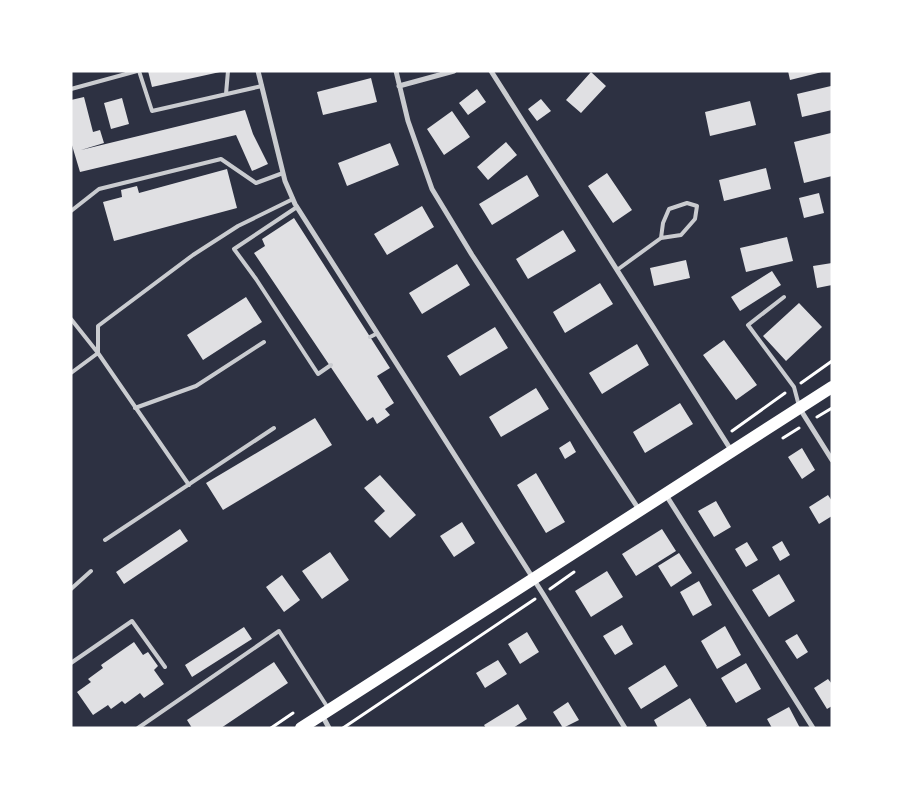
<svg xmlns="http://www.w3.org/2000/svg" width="903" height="799" viewBox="0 0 903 799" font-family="'Crimson Pro',serif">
<rect width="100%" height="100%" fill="#2d3142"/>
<path fill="#e0e0e3" d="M148 71H220V72L152 87Z
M788 71H822V72L790 80Z
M591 72 606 86 581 113 566 100Z
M371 78 377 102 323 115 317 92Z
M831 86 832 110 802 117 797 94Z
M477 89 486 102 468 115 459 103Z
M84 97 93 132 100 130 104 143 81 150 245 110 253 134 268 164 252 171 236 135 80 172 71 142V100Z
M122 98 129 124 111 129 104 103Z
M541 99 551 111 537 121 528 109Z
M750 101 756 125 710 136 705 112Z
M452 111 470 137 444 155 427 129Z
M831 133 832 176 804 183 794 142Z
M506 142 517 155 488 180 477 167Z
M390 143 399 165 347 186 338 163Z
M766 168 771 189 724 201 719 180Z
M227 169 237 208 114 241 103 202 122 197 121 190 137 186 139 193Z
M607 173 632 210 613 223 588 186Z
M527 175 539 196 492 225 479 204Z
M819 193 824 213 804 218 799 198Z
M422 206 434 227 387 255 374 234Z
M294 218 390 368 377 376 394 403 385 409 390 415 377 424 373 417 367 421 254 253 265 246 262 239Z
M563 230 576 251 528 279 516 259Z
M787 237 793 261 746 272 740 248Z
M686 260 690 278 654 286 650 268Z
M832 263V285L817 288 813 266Z
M457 264 470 285 422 314 409 293Z
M772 271 781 285 740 311 731 297Z
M600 283 613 304 565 333 553 312Z
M246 297 262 322 203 360 187 335Z
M799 303 822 327 786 361 763 336Z
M495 327 508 348 460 376 447 356Z
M724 340 757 385 736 400 703 355Z
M637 344 649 365 602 394 589 373Z
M536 388 549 409 501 437 489 417Z
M680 403 693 424 645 453 633 432Z
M315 418 332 445 223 510 206 483Z
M570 441 576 452 565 459 559 448Z
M802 448 815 470 802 479 788 457Z
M536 473 565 522 546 533 517 485Z
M380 475 416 515 390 538 374 521 385 511 364 488Z
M828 495 832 501V516L819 524 809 507Z
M716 501 731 527 714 537 698 511Z
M462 522 475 543 454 557 440 536Z
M180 529 188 541 124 584 116 572Z
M662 529 676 551 636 576 622 554Z
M782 541 790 555 780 561 772 547Z
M747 542 758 560 746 567 735 549Z
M330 552 349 580 322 599 302 571Z
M679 553 692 573 671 587 658 566Z
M607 571 623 597 591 617 575 591Z
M779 574 795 601 769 617 752 590Z
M282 575 300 600 284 612 266 587Z
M699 581 712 605 693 616 680 592Z
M622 625 633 644 615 655 603 636Z
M725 626 741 655 717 669 701 641Z
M244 627 252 639 192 677 185 665Z
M527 632 539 652 520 664 508 644Z
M797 634 808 652 797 659 785 641Z
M134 642 143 655 148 652 158 666 154 670 164 684 144 698 140 693 125 704 122 701 111 709 108 705 93 715 77 692 91 682 88 679 103 668 101 665Z
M498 660 507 674 485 688 476 673Z
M274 662 288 683 221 728H192L187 720Z
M746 663 761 689 736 703 721 678Z
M665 665 678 686 641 709 628 688Z
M828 679 832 684V706L827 709 814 688Z
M690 698 707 726 704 728H658L654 720Z
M568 702 579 720 563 728 553 712Z
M518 704 527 719 513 728H486L484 725Z
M789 707 800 728H772L767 719Z"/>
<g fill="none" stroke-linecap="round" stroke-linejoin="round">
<path stroke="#fff" stroke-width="3" d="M801 383 832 361
M817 417 832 408
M732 431 785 393
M783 438 799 428
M550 589 574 572
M271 728 293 713
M343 728 535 599"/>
<path stroke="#caccd0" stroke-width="4" d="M139 71 152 111 262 86
M71 89 137 71
M226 94 228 71
M297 207 234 249 256 279 318 374 331 365
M71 211 99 189 221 159 256 183 283 173
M617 270 661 238 663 223 669 209 687 203 697 206 695 219 681 235 661 238
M784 297 748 325 794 387 799 406
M71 319 98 353 189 485
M370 337 376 334
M98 353V326L193 255 238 226 293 199
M71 373 98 353
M135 408 196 386 264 342
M105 540 274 428
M71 589 91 571
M71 663 132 621 165 667
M138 728 279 631 328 708"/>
<path stroke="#caccd0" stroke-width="5" d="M258 71 285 181 295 204 543 594 625 728
M396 71 408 121 432 189 472 255 640 511
M491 71 731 450
M399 86 454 71
M800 409 832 460
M666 495 813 728
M322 715 329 728"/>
<path stroke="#fff" stroke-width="12" d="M301 728 832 387"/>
</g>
<rect width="903" height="799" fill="none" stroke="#ffffff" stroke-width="145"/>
</svg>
